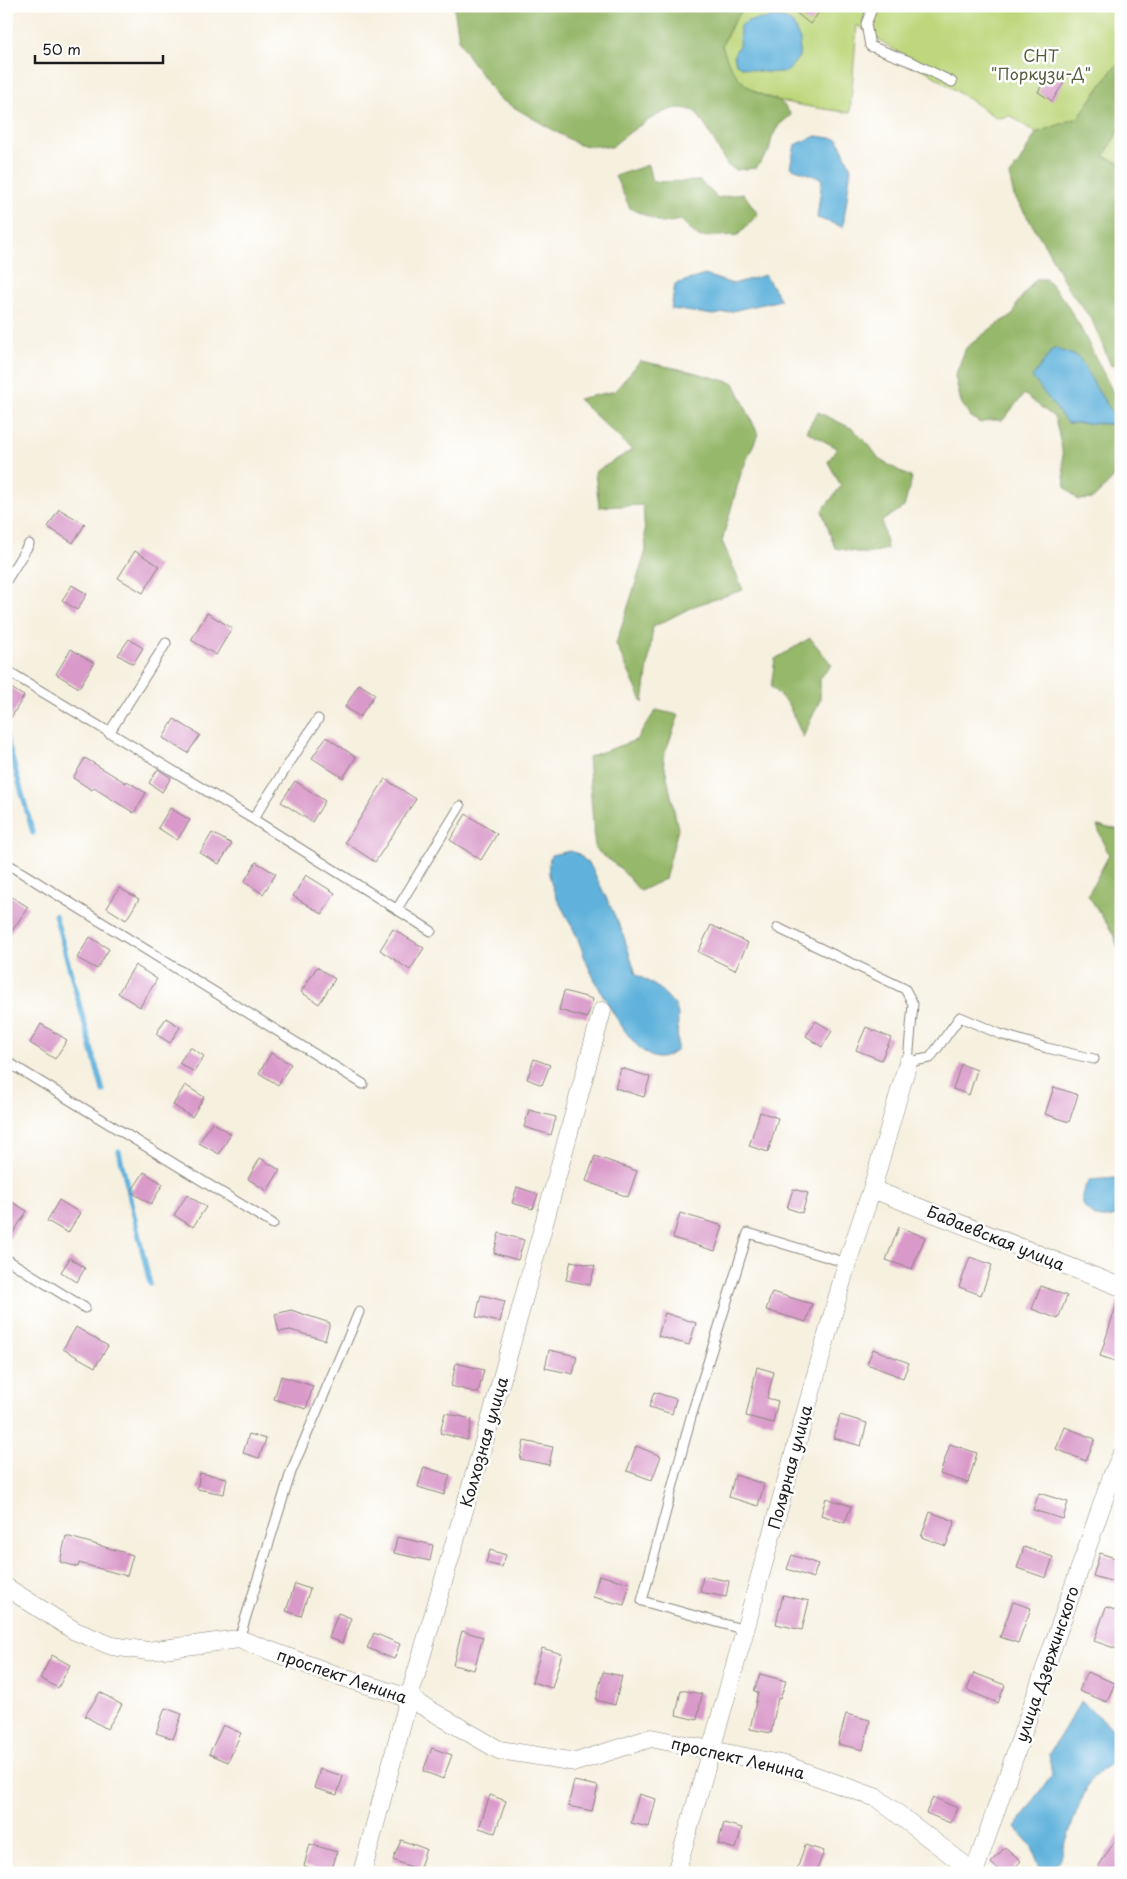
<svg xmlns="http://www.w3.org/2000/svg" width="1127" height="1879" viewBox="0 0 1127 1879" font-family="'Playpen Sans',sans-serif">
<rect width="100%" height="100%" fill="#fff"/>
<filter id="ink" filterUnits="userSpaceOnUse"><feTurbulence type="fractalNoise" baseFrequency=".02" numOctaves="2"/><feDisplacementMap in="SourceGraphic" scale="10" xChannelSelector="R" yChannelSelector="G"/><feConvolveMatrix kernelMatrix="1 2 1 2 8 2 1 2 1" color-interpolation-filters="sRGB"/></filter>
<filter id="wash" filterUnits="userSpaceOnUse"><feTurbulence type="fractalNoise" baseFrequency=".0096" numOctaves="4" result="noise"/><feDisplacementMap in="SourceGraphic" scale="20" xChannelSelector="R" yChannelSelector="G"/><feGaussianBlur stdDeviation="1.12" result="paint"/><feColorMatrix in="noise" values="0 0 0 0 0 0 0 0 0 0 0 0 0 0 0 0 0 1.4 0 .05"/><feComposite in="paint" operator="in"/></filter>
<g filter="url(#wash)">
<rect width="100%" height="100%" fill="#f6f0df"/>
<path fill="#bed77b" stroke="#6d7a4c" d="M745 6H1121V61L1113 69 1078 118 1036 133 1011 116 997 118 857 25 850 113C818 107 761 104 739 80 730 70 725 57 722 45L733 23Z
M1121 126V164L1104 156Z"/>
<path fill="#96b86b" stroke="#596a44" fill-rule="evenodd" d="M454 6H745L733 23 722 45C728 66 738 82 758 93 777 103 777 93 791 115L779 125 772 137 769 151 756 168 736 170 727 165 708 130 696 112C692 110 686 108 681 108 663 107 624 135 612 147L579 145 498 98 468 56 459 40Z
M1121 61V126L1104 156 1121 164V362L1111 366 1092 320 1069 290 1045 245 1014 196 1009 175 1019 163 1036 133 1078 118 1113 69Z
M648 165 652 182 700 181 718 198 743 193 758 214 738 235 698 237 681 220 662 223 630 208 615 176Z
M1036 279H1046L1064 300 1079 325 1114 394 1121 396V470L1093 499 1078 500 1065 487 1062 449 1055 418 1024 394 1003 420H990L980 423 970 416 961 402 955 376 966 348 993 327 1014 314 1017 303ZM1100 394 1119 424 1067 423Z
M640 361 689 371 734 383 758 434 741 473 722 541 743 590 694 606 653 627 643 703 616 644 646 551 643 505 599 507 595 472 632 450 578 399 615 391Z
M818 412 853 429 869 445 880 460 912 478 904 507 882 521 887 549 867 554 835 548 822 511 841 486 828 462 837 448 806 431Z
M810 638 832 665 820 678V700L803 737 788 704 771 687 775 659Z
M656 710 679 715 663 758 678 829 665 879 640 891 621 869 595 849 588 757 636 740Z
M1097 826 1121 830V957L1114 935 1088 895 1109 855Z"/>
<path fill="#61b2dc" stroke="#3e677c" d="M778 17 786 19 793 24 800 40 799 57 788 71C772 74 750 72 736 64L734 55 739 45 740 26 748 21Z
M816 136 838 139 851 168 843 227 817 218 822 179 790 167 795 145Z
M705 275 733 284 765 275 781 300 714 315 671 309 675 284Z
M1054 348 1079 357 1100 394 1120 424 1067 423 1032 377Z
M570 851 579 854 592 868 622 931 636 974 660 989 675 1005 678 1014 677 1050C670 1056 662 1060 653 1057 631 1050 601 993 591 972 585 961 582 948 577 937 568 916 553 897 549 874 548 867 549 862 551 855Z
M1116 1178 1121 1179V1214C1116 1216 1110 1218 1105 1218 1093 1219 1080 1207 1082 1195 1083 1189 1087 1184 1089 1180Z
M1081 1701 1115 1730 1116 1759 1091 1779 1077 1810 1061 1857 1051 1873H1042L1032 1847 1015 1827 1052 1775 1049 1754Z"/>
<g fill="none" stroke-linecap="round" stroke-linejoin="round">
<path stroke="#61b2dc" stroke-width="5" d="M6 736 33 833
M55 915 103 1091
M119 1151 150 1284"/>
</g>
<g id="blocks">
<path fill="#d999c9" d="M788 6H824L810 24Z
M1051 70 1066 79 1052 101 1038 92Z
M59 509 85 524 73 543 48 527Z
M135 551 159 566 143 593 118 578Z
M72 585 87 594 77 610 62 600Z
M207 613 232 628 216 655 191 640Z
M129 639 143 648 133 664 118 655Z
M71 649 94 663 79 688 56 674Z
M359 684 375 694 360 717 345 707Z
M6 685 24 696 6 726Z
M174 719 200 735 188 753 163 738Z
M326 737 356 757 343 778 312 758Z
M85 758 126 783 127 781 146 793 134 813 94 788 92 790 73 778Z
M158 769 171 778 162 792 149 783Z
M385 779 416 799 375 862 345 842Z
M295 781 325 801 312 822 281 802Z
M170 808 190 820 177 840 158 828Z
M466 814 497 834 481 860 450 840Z
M212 833 232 844 219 864 200 853Z
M256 862 276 874 263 894 244 882Z
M306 875 335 893 322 914 293 896Z
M119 888 139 899 126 920 107 908Z
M6 893 28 907 6 940Z
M711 925 748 943 735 970 698 952Z
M393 929 424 948 410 970 380 950Z
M90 937 109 949 97 969 77 958Z
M135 965 157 979 140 1007 118 993Z
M317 967 335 979 319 1004 301 992Z
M564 991 593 999 587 1018 559 1010Z
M166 1018 180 1027 170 1043 156 1034Z
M816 1021 832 1031 822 1047 806 1036Z
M41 1024 67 1040 55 1059 30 1043Z
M866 1027 891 1038 881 1060 856 1050Z
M190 1047 204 1056 194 1072 179 1063Z
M271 1053 291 1064 278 1085 259 1073Z
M534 1059 550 1065 542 1085 527 1079Z
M961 1064 977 1070 969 1095 953 1089Z
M621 1068 650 1077 644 1097 615 1088Z
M185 1085 204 1097 192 1117 173 1105Z
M1054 1087 1078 1095 1069 1122 1045 1114Z
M529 1110 556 1117 551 1135 524 1127Z
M760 1112 778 1118 768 1152 749 1146Z
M212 1122 231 1134 219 1154 199 1143Z
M595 1156 637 1171 628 1197 586 1181Z
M260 1158 280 1170 267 1191 248 1179Z
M144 1172 163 1184 151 1204 131 1192Z
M517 1187 538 1194 533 1209 512 1203Z
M793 1189 808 1193 802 1213 787 1208Z
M187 1195 206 1207 193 1227 174 1215Z
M6 1198 27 1211 6 1244Z
M59 1200 80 1213 68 1233 47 1221Z
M680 1213 723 1226 715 1251 673 1238Z
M899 1227 925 1237 912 1269 886 1260Z
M499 1233 524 1240 518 1260 494 1253Z
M970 1257 992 1265 981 1295 959 1287Z
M70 1258 85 1268 77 1282 61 1272Z
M571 1261 595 1266 590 1285 566 1280Z
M1041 1286 1067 1296 1058 1319 1032 1309Z
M772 1292 812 1304 806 1322 766 1310Z
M481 1295 505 1301 500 1322 476 1317Z
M1118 1300 1121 1301V1363L1100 1356Z
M291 1310 330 1323 325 1340 290 1330 279 1332 275 1314Z
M665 1313 696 1323 689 1345 658 1336Z
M76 1327 108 1346 95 1367 63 1349Z
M873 1349 909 1363 903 1378 867 1364Z
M549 1350 577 1356 573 1374 545 1368Z
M456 1363 484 1370 478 1393 451 1386Z
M757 1367 774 1372 767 1398 778 1401 773 1423 746 1416Z
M281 1376 313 1386 306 1409 274 1399Z
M654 1392 676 1399 672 1414 649 1407Z
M445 1413 472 1419 467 1440 440 1433Z
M840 1415 867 1423 861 1446 834 1438Z
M1065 1427 1095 1439 1086 1461 1056 1449Z
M249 1434 266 1439 259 1458 243 1453Z
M524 1441 553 1447 549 1465 520 1459Z
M950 1444 977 1453 968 1483 940 1474Z
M636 1446 661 1456 652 1480 627 1471Z
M424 1467 450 1475 444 1495 418 1487Z
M200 1473 227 1478 224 1494 197 1489Z
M735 1475 764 1484 758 1506 729 1497Z
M1039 1493 1068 1502 1063 1519 1033 1510Z
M826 1498 851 1506 845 1523 821 1515Z
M930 1512 955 1521 946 1546 921 1537Z
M66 1536 133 1555 127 1576 79 1563 78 1567 60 1562Z
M397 1537 433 1545 430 1561 394 1553Z
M1024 1547 1053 1557 1046 1578 1017 1568Z
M490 1550 506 1555 502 1567 486 1563Z
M1100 1553 1121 1560V1584L1093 1576Z
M792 1555 818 1564 813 1578 787 1569Z
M599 1575 630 1583 624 1605 593 1597Z
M703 1576 729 1581 726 1597 700 1592Z
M295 1584 310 1589 301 1616 286 1611Z
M783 1595 809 1601 802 1630 776 1624Z
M1013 1602 1031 1608 1018 1643 1000 1637Z
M1106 1607 1121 1612V1640L1117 1649 1094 1641Z
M338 1613 351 1618 342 1643 329 1638Z
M462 1631 483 1637 474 1670 453 1665Z
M374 1633 400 1644 394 1659 367 1648Z
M542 1648 562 1654 552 1688 532 1682Z
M52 1655 70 1665 58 1688 40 1678Z
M603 1672 622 1676 615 1705 596 1700Z
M1087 1672 1115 1683 1107 1702 1079 1691Z
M974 1673 1005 1685 998 1703 967 1690Z
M760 1674 786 1681 780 1699 778 1698 771 1733 750 1729 758 1692 754 1691Z
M681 1690 702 1694 697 1720 676 1715Z
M100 1692 122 1705 107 1729 85 1716Z
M165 1708 182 1714 173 1739 156 1733Z
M846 1714 870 1720 863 1750 838 1744Z
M223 1725 241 1733 228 1762 209 1754Z
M432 1748 452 1755 443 1779 423 1771Z
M320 1769 343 1776 337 1795 314 1788Z
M574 1781 598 1786 592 1811 568 1806Z
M639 1794 656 1799 649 1827 631 1823Z
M490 1795 506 1801 495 1833 479 1828Z
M933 1797 957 1808 950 1823 926 1813Z
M724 1823 742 1828 736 1849 718 1844Z
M1121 1832V1873H1107L1098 1867Z
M401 1840 426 1849 419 1870 393 1860Z
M310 1844 337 1852 331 1873 304 1866Z
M805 1845 824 1851 816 1873H796Z
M1005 1847 1021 1861 1010 1873H1002L991 1863Z"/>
</g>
</g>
<g filter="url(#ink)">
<use href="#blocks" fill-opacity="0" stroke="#89867e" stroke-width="1"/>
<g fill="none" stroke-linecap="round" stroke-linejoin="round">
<g stroke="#89867e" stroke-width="11">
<path id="lane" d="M873 6 866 24 870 46 914 63 952 82
M6 581 29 544
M6 670 253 819 431 931
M109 733 166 643
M253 819 318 719
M6 863 363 1084
M397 909 460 806
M778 928 905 989 913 1004 908 1062 930 1058 960 1017 1000 1034 1047 1048 1094 1059
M6 1061 273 1224
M6 1259 85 1308
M745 1630 642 1601 691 1417 748 1233 847 1263
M239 1639 291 1472 359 1312"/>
</g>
<g stroke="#89867e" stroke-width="19">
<path id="street" d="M872 1189 1121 1287
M6 1587 75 1631 112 1646 148 1651 239 1639 330 1673 409 1698 499 1750 576 1762 651 1738 785 1765 877 1798 975 1873
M362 1873 409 1698 491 1418 602 1011
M676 1873 745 1630 847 1263 872 1189 908 1062
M974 1873 1112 1476 1121 1456"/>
</g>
<use href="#lane" stroke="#fff" stroke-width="9"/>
<use href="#street" stroke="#fff" stroke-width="18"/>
</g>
</g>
<g text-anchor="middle" stroke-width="5" stroke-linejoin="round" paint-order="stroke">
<g font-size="16" fill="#555d3d" stroke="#fff">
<text x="1041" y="62">СНТ<tspan x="1041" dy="18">"Поркузи-Д"</tspan></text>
</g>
<g font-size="16" fill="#1c1c1c" stroke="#fff">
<text transform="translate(996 1238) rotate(22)" y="6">Бадаевская улица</text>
<text transform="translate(484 1442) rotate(-74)" y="6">Колхозная улица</text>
<text transform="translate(790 1467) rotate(-75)" y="6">Полярная улица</text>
<text transform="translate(1047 1664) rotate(-71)" y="6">улица Дзержинского</text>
<text transform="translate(342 1676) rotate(19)" y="6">проспект Ленина</text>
<text transform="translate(738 1758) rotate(13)" y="6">проспект Ленина</text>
</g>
</g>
<rect width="1127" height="1879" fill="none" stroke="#fff" stroke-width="25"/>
<path d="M35 55v8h128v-8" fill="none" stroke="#1c1c1c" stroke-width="2.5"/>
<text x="42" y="55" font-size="15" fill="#1c1c1c" stroke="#ffffff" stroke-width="4" paint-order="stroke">50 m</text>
</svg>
